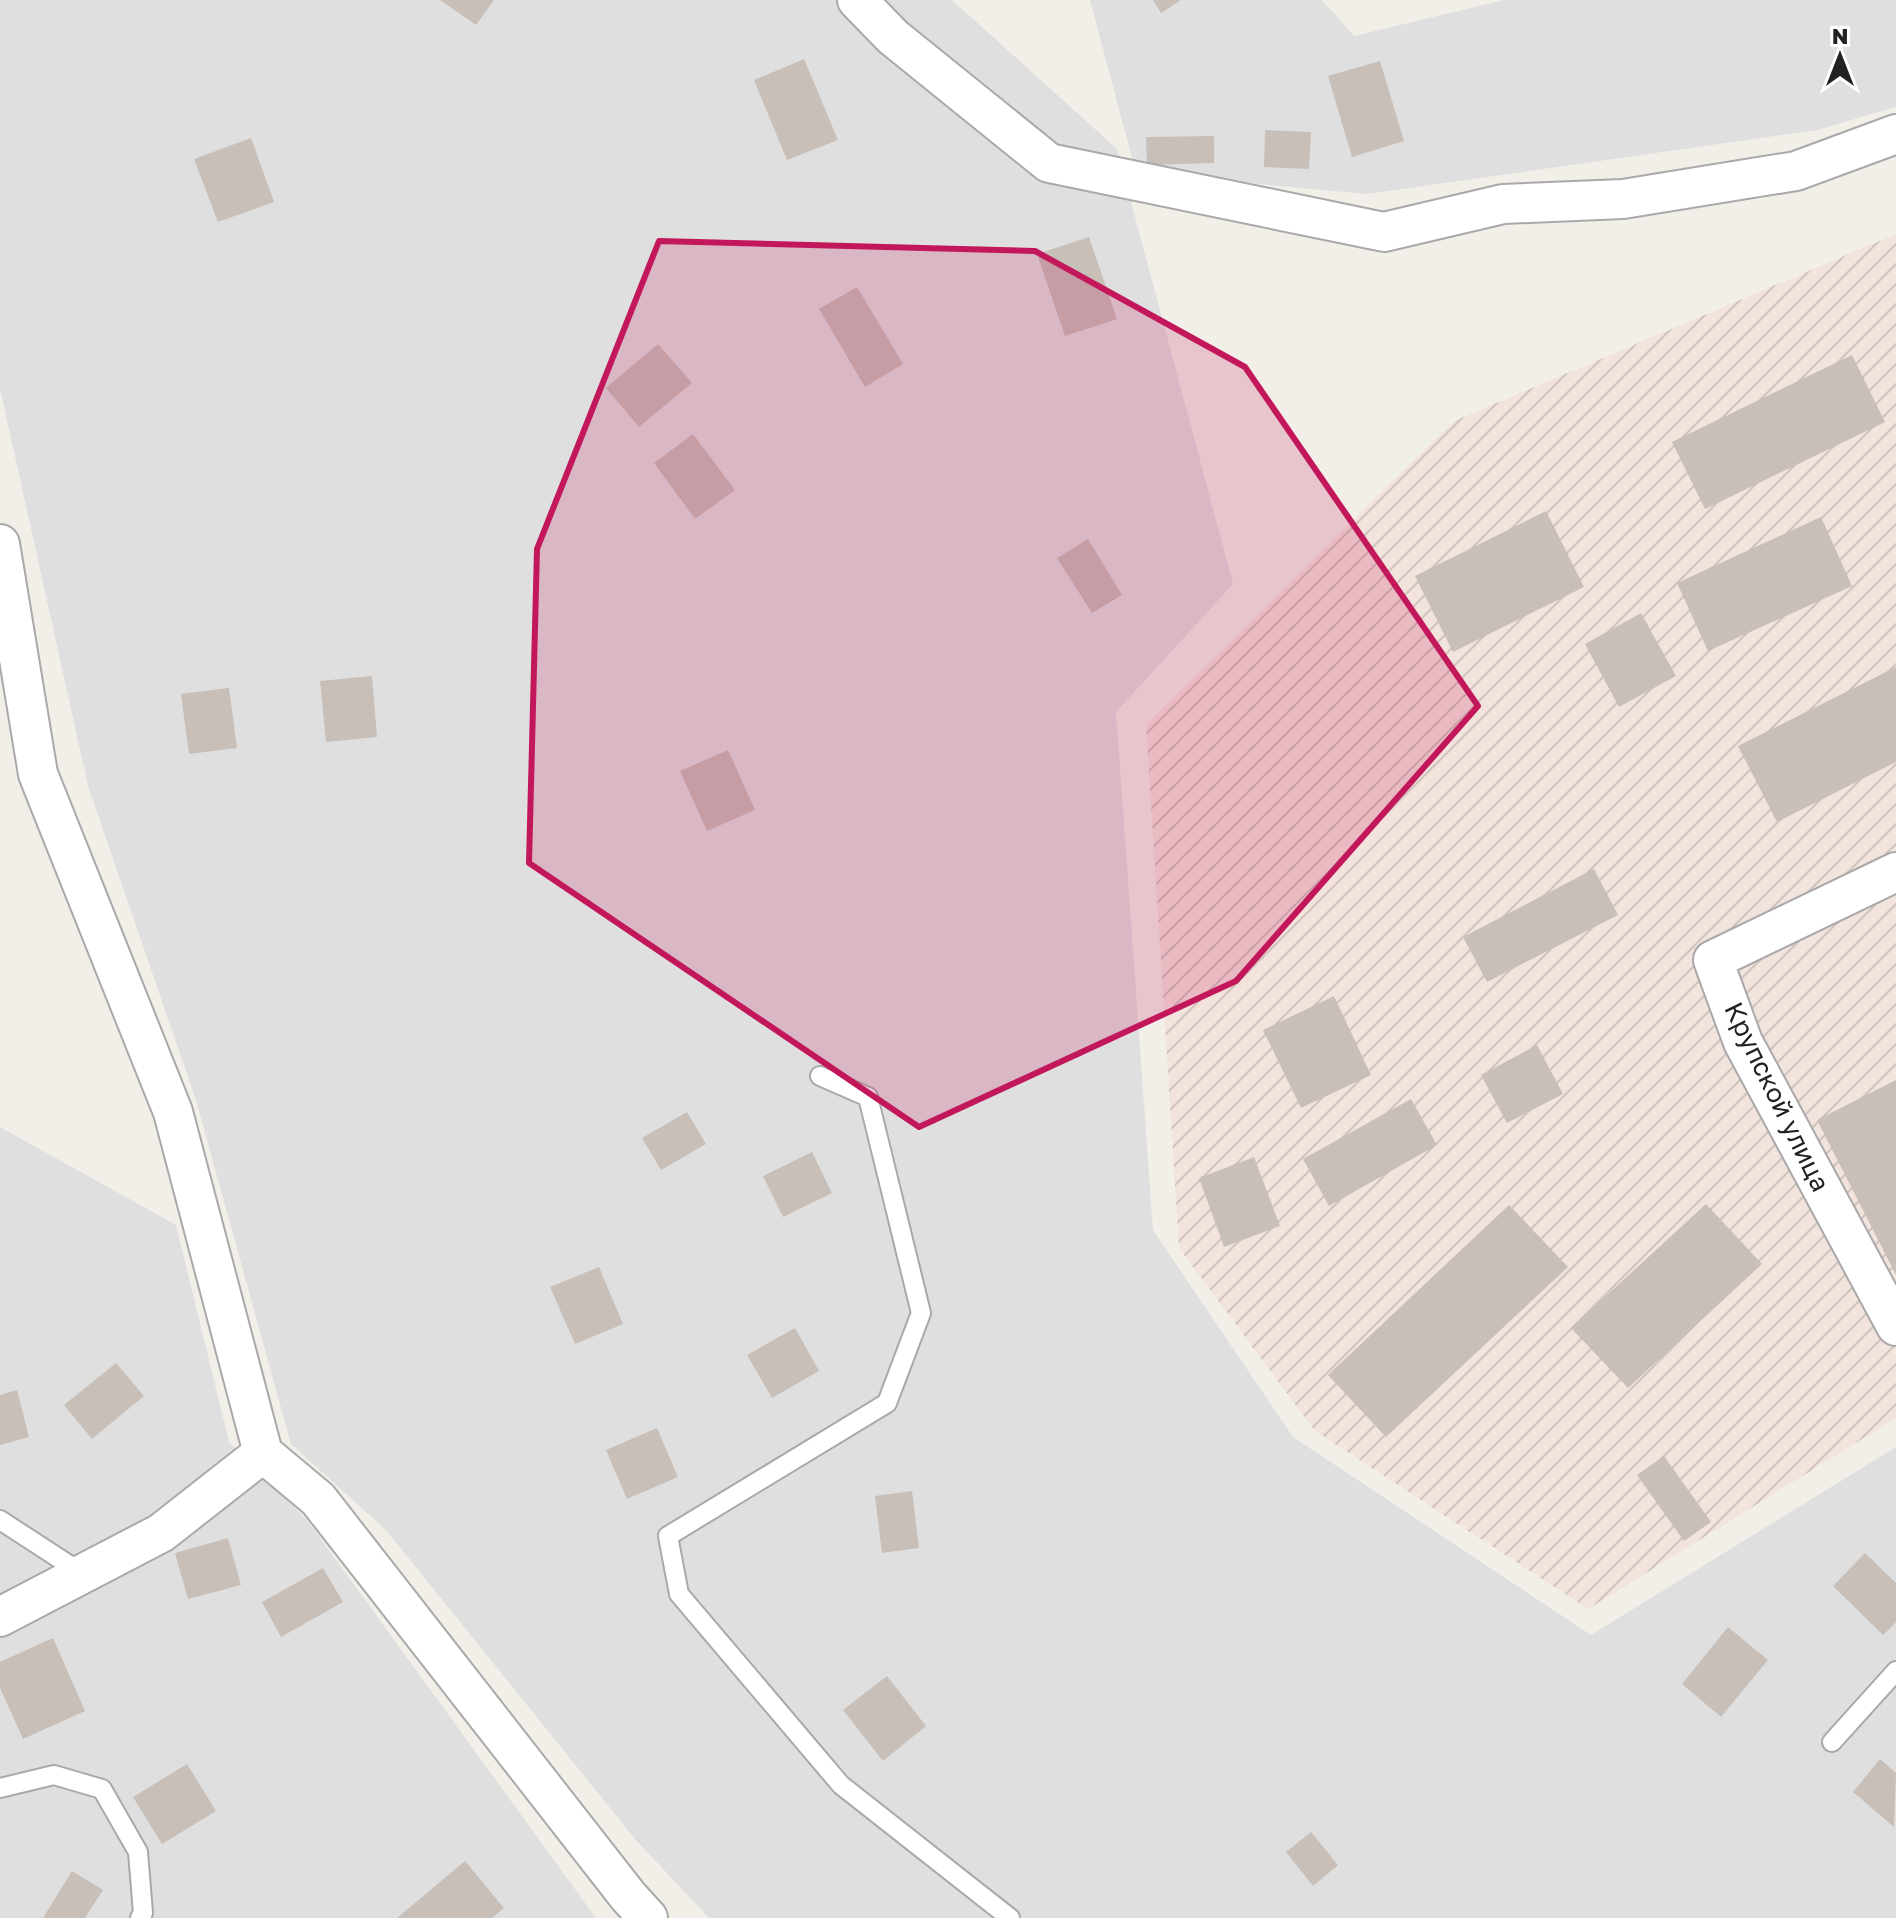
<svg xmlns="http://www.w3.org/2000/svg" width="1896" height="1918" viewBox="0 0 1896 1918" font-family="'Golos Text',sans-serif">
<defs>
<pattern id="military-furrows" width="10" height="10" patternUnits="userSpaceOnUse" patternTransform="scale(2)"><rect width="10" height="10" fill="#f3e3dd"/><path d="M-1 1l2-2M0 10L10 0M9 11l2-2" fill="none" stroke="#d0c2bd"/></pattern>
</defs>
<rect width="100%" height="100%" fill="#f2efe9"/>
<path fill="#e0dfdf" d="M0 0H952L1117 149 1233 584 1116 712 1153 1230 1293 1437 1591 1635 1896 1447V1918H709L635 1839 386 1530 291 1444 196 1100 88 786 0 389Z
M1090 0H1322L1354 36 1504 0H1896V107L1817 130 1367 194 1136 173Z
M0 1127 176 1225 229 1442 307 1520 596 1918H0Z"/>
<path fill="url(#military-furrows)" d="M1896 234V1418L1588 1609 1315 1431 1179 1248 1146 725 1454 421Z"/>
<path fill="#c7bfb8" d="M440 0H494L476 25Z
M1153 0H1181L1161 13Z
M804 59 838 140 787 160 754 80Z
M1380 61 1404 141 1352 157 1328 76Z
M1265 130 1311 132 1309 169 1264 167Z
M1214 136V163L1147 165 1146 137Z
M251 138 274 202 218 222 194 159Z
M1089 237 1117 319 1065 336 1037 254Z
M857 287 903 364 865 387 819 309Z
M658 344 692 383 639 427 606 388Z
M1852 355 1885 422 1705 509 1672 442Z
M693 434 735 490 695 519 654 463Z
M1546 511 1584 587 1453 652 1415 576Z
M1821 517 1852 586 1708 651 1677 583Z
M1088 539 1122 595 1092 613 1057 558Z
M1641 613 1676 676 1619 707 1585 644Z
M1896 667V762L1777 822 1738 746Z
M372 676 377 737 326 742 320 681Z
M229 688 237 748 189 754 181 694Z
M728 750 755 810 707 831 680 771Z
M1594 869 1618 915 1487 982 1463 937Z
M1334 996 1371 1075 1301 1108 1263 1030Z
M1537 1045 1563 1094 1507 1123 1481 1075Z
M1896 1080V1275L1817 1120Z
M1411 1099 1437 1145 1329 1206 1303 1159Z
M687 1112 706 1144 661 1170 642 1138Z
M812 1152 832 1193 783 1217 763 1176Z
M1254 1157 1280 1226 1224 1247 1199 1178Z
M1706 1204 1762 1264 1628 1388 1571 1328Z
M1509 1205 1568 1267 1386 1437 1328 1375Z
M599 1267 623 1324 575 1344 550 1287Z
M795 1328 819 1371 772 1398 747 1355Z
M116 1363 144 1396 92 1439 64 1405Z
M17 1390 29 1437 0 1445V1395Z
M657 1428 678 1477 627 1499 606 1450Z
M1664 1456 1711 1522 1684 1541 1637 1475Z
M912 1491 919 1548 882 1553 875 1496Z
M228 1538 241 1585 188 1599 175 1553Z
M1865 1553 1896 1583V1622L1883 1635 1833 1586Z
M323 1568 343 1602 281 1637 262 1602Z
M1728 1627 1768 1660 1721 1717 1682 1684Z
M53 1638 85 1711 23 1739 0 1688V1662Z
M887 1676 926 1726 883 1761 843 1710Z
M1880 1759 1896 1773 1894 1827 1853 1792Z
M187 1764 216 1811 162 1844 133 1797Z
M1311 1832 1338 1865 1313 1886 1286 1852Z
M465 1861 504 1908 492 1918H397Z
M72 1871 103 1890 85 1918H43Z"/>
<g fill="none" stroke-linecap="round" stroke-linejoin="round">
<g stroke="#a9a9a9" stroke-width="22">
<path id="service" d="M820 1076 868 1097 921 1313 887 1403 668 1536 679 1594 841 1785 1010 1918
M0 1520 83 1574
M1832 1742 1896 1671
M0 1788 54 1775 102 1789 138 1852 143 1913 140 1918"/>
</g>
<g stroke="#a9a9a9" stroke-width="42">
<path id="minor" d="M857 0 893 37 1049 163 1384 232 1503 204 1623 199 1796 171 1896 134
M0 544 38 774 173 1112 263 1453 318 1499 628 1896 648 1918
M1896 872 1713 960 1743 1042 1896 1326
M0 1617 161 1533 263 1453"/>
</g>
<use href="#service" stroke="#fff" stroke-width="18"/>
<use href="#minor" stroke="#fff" stroke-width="38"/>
</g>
<path fill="#c2185b" fill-opacity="0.2" stroke="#c2185b" stroke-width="6" stroke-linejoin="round" d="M659 241 1035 251 1245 367 1478 706 1236 981 919 1127 529 863 537 549Z"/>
<g text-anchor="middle" stroke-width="6" stroke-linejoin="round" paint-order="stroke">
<g font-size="26" fill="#222" stroke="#fff">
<text transform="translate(1777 1097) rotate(64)" y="9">Крупской улица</text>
</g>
</g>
<g transform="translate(1840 56)" stroke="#ffffff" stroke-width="6" paint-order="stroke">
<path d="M0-6L14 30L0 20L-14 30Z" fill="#222222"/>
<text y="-12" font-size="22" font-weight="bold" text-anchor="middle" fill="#222222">N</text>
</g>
</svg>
